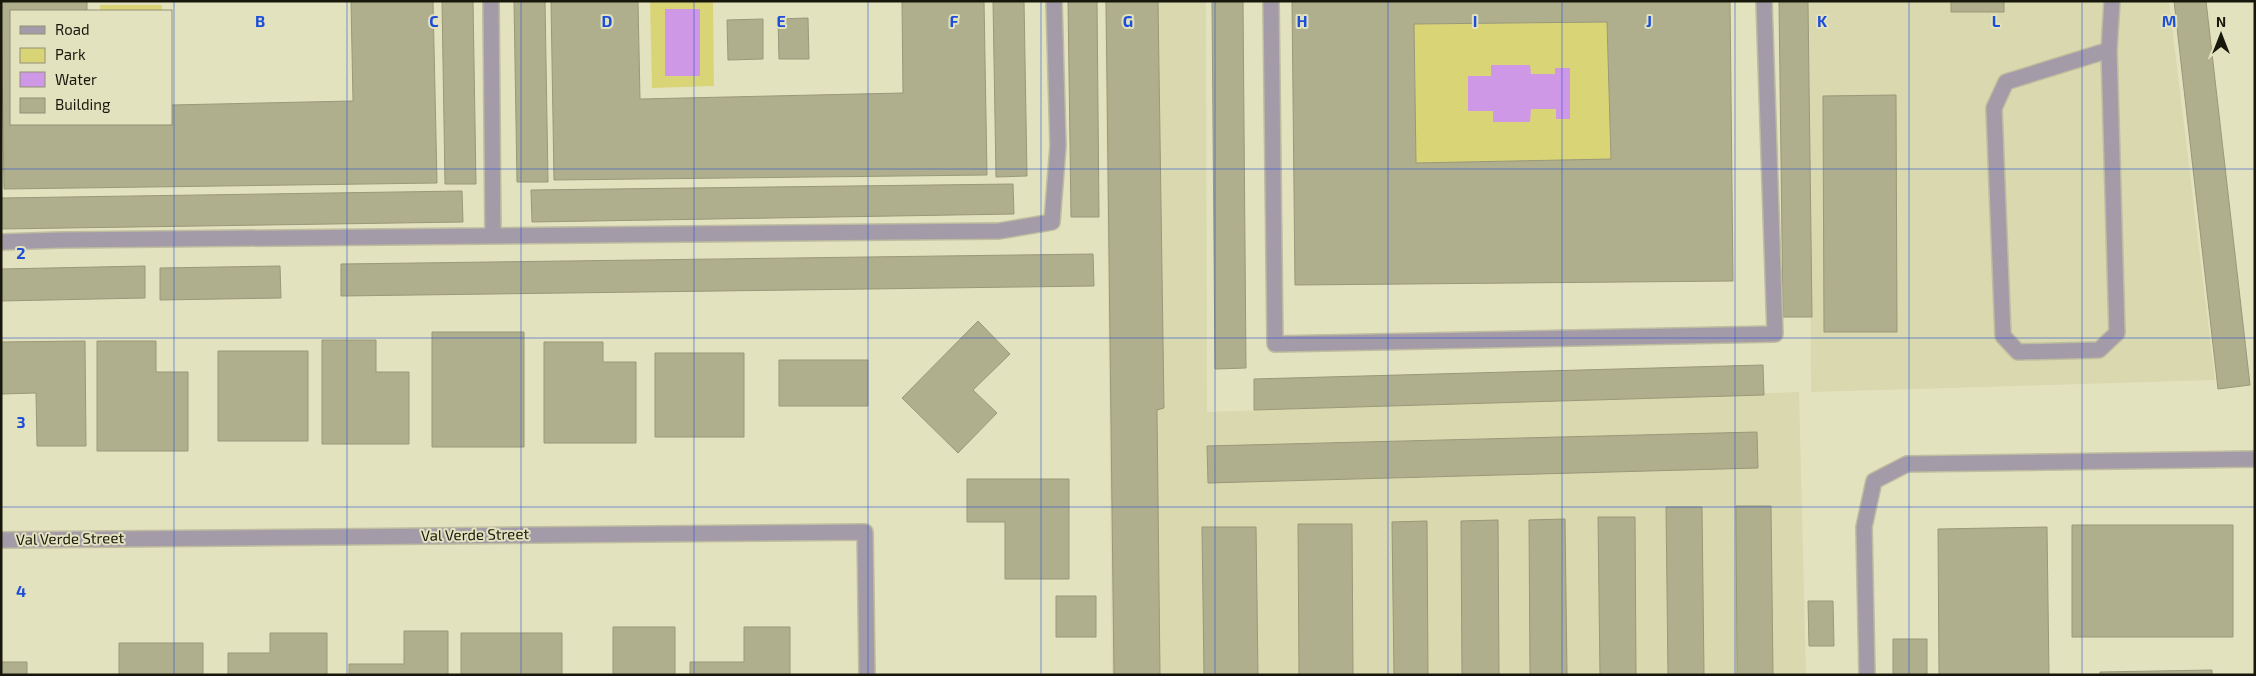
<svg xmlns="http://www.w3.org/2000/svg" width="2256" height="676" viewBox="0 0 2256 676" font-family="'Exo 2',sans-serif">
<rect width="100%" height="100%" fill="#e3e2bf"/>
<path fill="#d9d8ae" d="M1105 1H1206L1207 412 1799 392 1806 675H1112Z
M1809 1H2169L2215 380 1811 392Z"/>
<path fill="#d9d577" d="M650 1H713L714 86 652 88Z
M100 5H162V11H100Z
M1607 22 1611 159 1416 163 1414 24Z"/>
<path fill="#ce98e6" d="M665 9H700V76H665Z
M1491 65H1530L1531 74H1555V68H1570V119H1556V109H1531L1530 122H1493V111H1468V76H1491Z"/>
<path fill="#afae8d" stroke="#999878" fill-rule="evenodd" d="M1 1H87V11H11V124H171V105L353 101 351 1H433L437 183 4 189Z
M442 1H473L476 184H445Z
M514 1H545L548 182H517Z
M551 1H638L640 99 903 93 902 1H984L987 175 554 180Z
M993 1H1024L1027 176 996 177Z
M1068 1H1097L1099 217H1071Z
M1106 1H1158L1164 408 1157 410 1160 675H1114Z
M1212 1H1243L1246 368 1215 369Z
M1292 1H1730L1733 281 1295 285ZM1607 22 1611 159 1416 163 1414 24Z
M1779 1H1808L1812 317H1783Z
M1951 1H2004V12H1951Z
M2174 1H2206L2250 385 2218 389Z
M808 18 809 59H779L778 19Z
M763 19V59L728 60 727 20Z
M1896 95 1897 332H1824L1823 96Z
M1013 184 1014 214 532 222 531 190Z
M462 191 463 222 1 229V198Z
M1093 254 1094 286 341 296V264Z
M145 266V298L1 301V269Z
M280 266 281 298 160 300V268Z
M978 321 1010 354 973 390 997 413 958 453 902 398Z
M432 332H524V447H432Z
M322 340H376V372H409V444H322Z
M85 341 86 446H37L36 393 1 394V342Z
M97 341H156V372H188V451H97Z
M544 342H603V362H636V443H544Z
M218 351H308V441H218Z
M655 353H744V437H655Z
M779 360H868V406H779Z
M1763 365 1764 395 1254 410V379Z
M1757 432 1758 468 1208 483 1207 446Z
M967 479H1069V579H1005V522H967Z
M1736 506H1771L1773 675H1737Z
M1666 507H1702L1704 675H1668Z
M1598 517H1635L1636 675H1600Z
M1565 519 1567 675H1530L1529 520Z
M1498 520 1499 675H1462L1461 521Z
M1427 521 1428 675H1394L1392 522Z
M1298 524H1352L1353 675H1299Z
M2072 525H2233V637H2072Z
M1202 527H1256L1258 675H1204Z
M2047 527 2049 675H1939L1938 529Z
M1056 596H1096V637H1056Z
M1808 601H1833L1834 646H1809Z
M613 627H675V675H613Z
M744 627H790V675H690V662H744Z
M404 631H448V675H349V664H404Z
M270 633H327V675H228V653H270Z
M461 633H562V675H461Z
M1893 639H1927V675H1893Z
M119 643H203V675H119Z
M1 662H27V675H1Z
M2212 670V675H2100V672Z"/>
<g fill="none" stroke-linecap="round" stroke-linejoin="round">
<g stroke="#bebd9f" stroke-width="18">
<path id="minor" d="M491 1 493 236
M1271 1 1275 344 1775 334 1764 1
M2109 50 2006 82 1994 108 2003 336 2018 352 2099 350 2117 333 2109 50 2112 1
M1 242 60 240 999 231 1052 222 1058 146 1054 1
M1 540 865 532 867 675
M1867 675 1864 527 1874 481 1907 464 2255 459"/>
</g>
<use href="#minor" stroke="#a49ba8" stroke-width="15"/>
</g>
<path fill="none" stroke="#1d4ed8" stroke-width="1" stroke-opacity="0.55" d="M174 1V675M347 1V675M521 1V675M694 1V675M868 1V675M1041 1V675M1215 1V675M1388 1V675M1562 1V675M1735 1V675M1909 1V675M2082 1V675M1 169H2255M1 338H2255M1 507H2255"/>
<g text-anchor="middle" stroke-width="4" stroke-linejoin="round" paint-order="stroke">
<g font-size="15" fill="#18170b" stroke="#e3e2bf">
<text transform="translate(475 535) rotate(-1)" y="5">Val Verde Street</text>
<text transform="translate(70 539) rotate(-1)" y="5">Val Verde Street</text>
</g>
</g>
<g font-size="16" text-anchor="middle" font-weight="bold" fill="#1d4ed8" stroke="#e3e2bf" stroke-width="4" stroke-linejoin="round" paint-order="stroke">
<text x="260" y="27">B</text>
<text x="434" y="27">C</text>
<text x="607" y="27">D</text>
<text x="781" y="27">E</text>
<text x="954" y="27">F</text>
<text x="1128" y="27">G</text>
<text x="1302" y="27">H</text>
<text x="1475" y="27">I</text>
<text x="1649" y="27">J</text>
<text x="1822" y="27">K</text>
<text x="1996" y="27">L</text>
<text x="2169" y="27">M</text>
<text x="21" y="259">2</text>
<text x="21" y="428">3</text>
<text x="21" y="597">4</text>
</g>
<rect width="2256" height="676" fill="none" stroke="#18170b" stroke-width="5"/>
<rect x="10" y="10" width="162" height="115" fill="#e3e2bf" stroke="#929177"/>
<rect x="20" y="26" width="25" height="8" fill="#a49ba8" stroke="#929177"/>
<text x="55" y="35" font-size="15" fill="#18170b">Road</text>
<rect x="20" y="48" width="25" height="15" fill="#d9d577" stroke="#929177"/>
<text x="55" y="60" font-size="15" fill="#18170b">Park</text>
<rect x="20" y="72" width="25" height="15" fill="#ce98e6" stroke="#929177"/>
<text x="55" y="85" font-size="15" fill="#18170b">Water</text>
<rect x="20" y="98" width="25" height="15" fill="#afae8d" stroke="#929177"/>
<text x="55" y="110" font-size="15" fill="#18170b">Building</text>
<g transform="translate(2221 35)" stroke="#e3e2bf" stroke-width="4" paint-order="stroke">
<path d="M0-4L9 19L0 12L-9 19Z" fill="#18170b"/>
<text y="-8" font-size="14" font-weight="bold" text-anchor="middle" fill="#18170b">N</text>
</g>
</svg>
